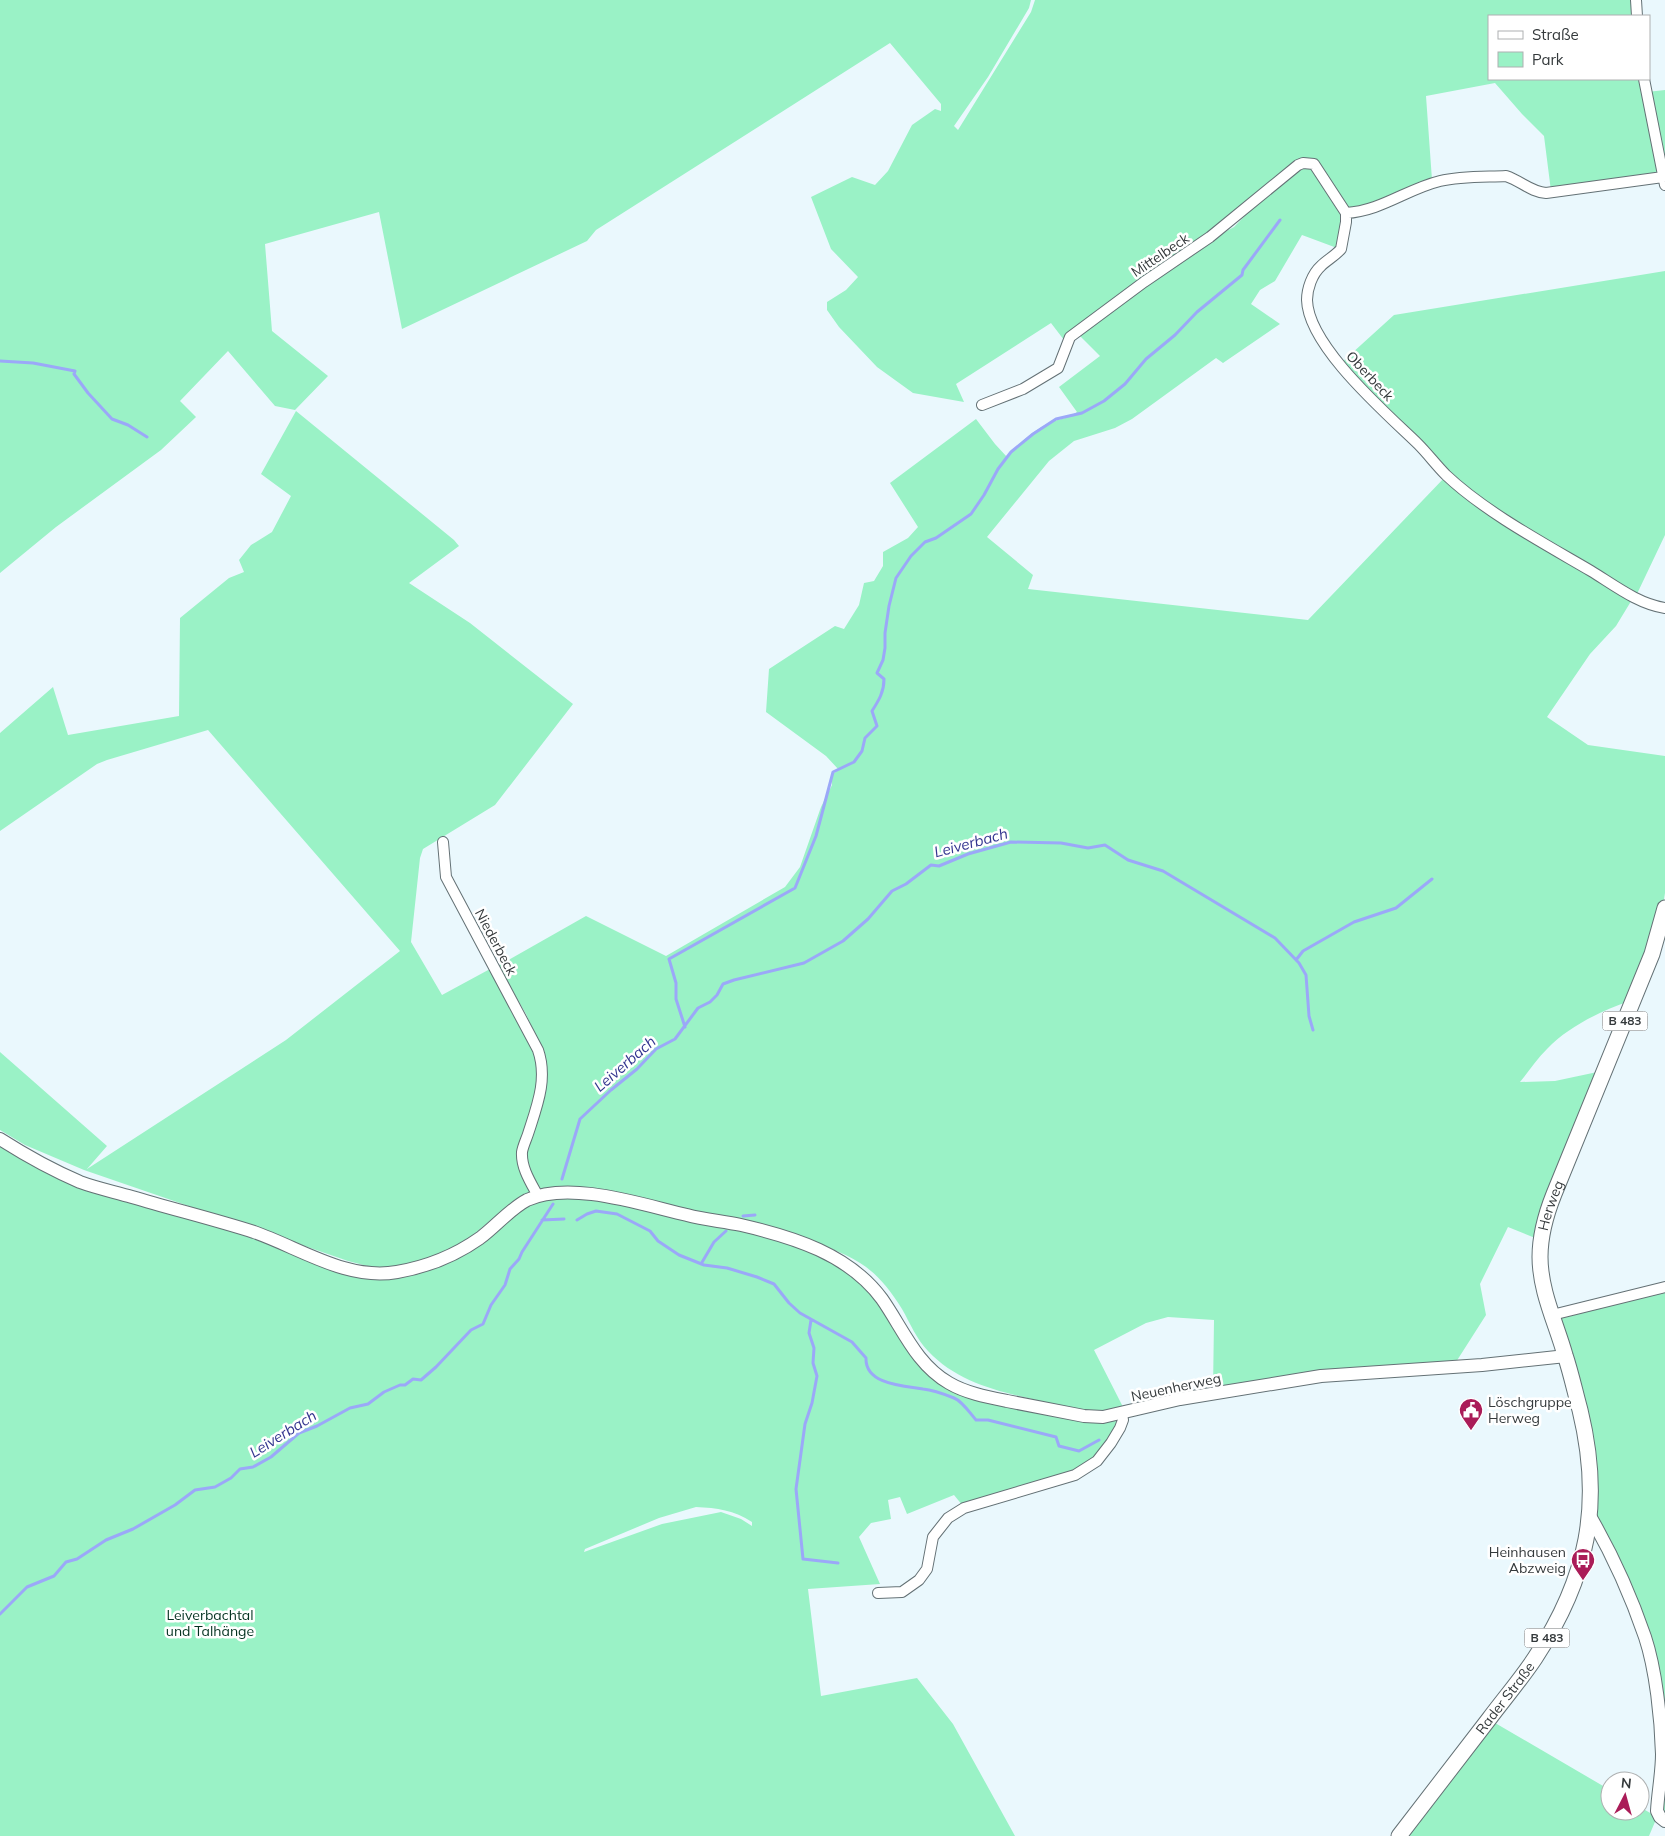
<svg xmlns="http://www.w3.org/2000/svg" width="1665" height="1836" viewBox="0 0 1665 1836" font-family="Mulish,sans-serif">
<rect width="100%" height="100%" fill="#eaf8fd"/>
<path fill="#9af2c6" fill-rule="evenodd" d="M0 0H1031L1029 8 988 77 954 126 958 130 1031 12 1035 0H1634L1635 16H1489V79H1642L1658 175 1551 191 1544 136 1522 114 1495 83 1426 96 1432 180 1344 216 1337 248 1302 235 1275 281 1260 290 1251 304 1280 324 1223 363 1216 358 1132 419 1115 428 1074 441 1049 461 987 537 1033 575 1028 589 1308 620 1446 476 1633 598 1616 626 1590 654 1547 717 1588 745 1665 756V893L1662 911 1630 1001C1601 1011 1569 1026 1547 1049 1537 1059 1529 1071 1520 1082L1555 1081 1602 1071 1540 1240 1508 1227 1480 1284 1486 1315 1456 1362 1213 1390 1214 1320 1168 1317 1146 1323 1094 1350 1123 1407C1110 1409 1098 1412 1085 1411 1072 1410 1057 1405 1044 1402 1002 1392 959 1384 928 1351 917 1340 910 1323 902 1309 876 1267 856 1257 810 1241L805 1247 862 1281 947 1388 1115 1420 1117 1423 1106 1447 1074 1475 963 1506 954 1495 907 1514 900 1497 888 1500 891 1519 871 1523 859 1537 880 1584 808 1589 821 1696 917 1678 953 1724 1015 1836H0V1143L18 1155 285 1247 364 1278 453 1258 545 1189 540 1188 531 1175 523 1154 545 1094 534 1032 526 1014 498 966 586 916 666 956 785 887 800 867 821 807 832 785 831 775 839 770 826 756 766 712 769 669 835 626 844 629 859 605 864 583 874 581 883 566V552L908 538 918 527 890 483 976 419 995 444 1007 457C1018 444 1035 429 1051 422 1060 419 1069 418 1077 412L1059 387 1100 356 1078 334 1221 234 1234 227 1265 195 1311 163 1284 176 1064 340 1051 323 956 384 964 402 913 393 877 367 839 327 827 310V302L846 290 858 277 831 249 811 197 852 177 875 185 888 171 912 125 935 109 941 111V104L890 43 596 230 587 241 402 329 379 212 265 244 272 331 328 376 295 410 275 406 228 351 180 401 196 417 161 450 56 527 0 573ZM696 1507C717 1508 734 1510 752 1522V1526L741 1519 721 1512 662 1524 584 1552 585 1549 659 1518Z
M1665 90V175L1647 92Z
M1665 271V535L1636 596 1507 518 1448 474 1340 364 1394 315Z
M296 411 454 540 459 546 409 583 470 623 573 704 495 805 423 849 420 858 411 942 442 995 490 969 540 1062 538 1094 518 1155 530 1192 514 1201 462 1244 449 1253 383 1270 348 1261 84 1170 25 1145 0 1130V1052L107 1146 87 1169 286 1040 400 951 208 730 107 760 97 764 0 831V733L53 687 68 735 179 716 180 618 229 578 244 572 239 560 251 545 272 532 291 496 261 474Z
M1665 1289V1819L1661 1815 1653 1667 1592 1514 1593 1501 1554 1316Z
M1490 1720 1610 1790V1811H1640V1807L1657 1817 1649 1836H1401Z"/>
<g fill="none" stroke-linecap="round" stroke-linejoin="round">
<path stroke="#9ba8f8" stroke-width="3" d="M0 361 33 363 75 371 74 374 88 393 112 419 128 425 147 437
M1296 960 1303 951 1354 922 1396 908 1432 879
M685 1027 676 999V983L669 959 795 888 816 836 833 772 854 762 862 751 865 738 877 726 872 711C879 700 884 692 884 679L877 673 883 660 885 648V633L889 606 896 578 911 556 925 542 936 538 971 514 984 495 998 469 1011 452 1033 434 1056 419 1082 413 1104 401 1125 384 1146 359 1175 335 1197 312 1242 275 1243 270 1280 220
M562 1179 580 1119 611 1090 637 1069 656 1049 675 1039 698 1008 710 1002 717 995 723 984 734 980 804 963 843 941 868 919 892 891 906 884 931 865 939 866 968 854 1011 842 1061 843 1088 848 1105 845 1128 860 1163 871 1275 938 1299 963 1306 975 1309 1016 1313 1030
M743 1216 755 1215
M542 1220 564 1219
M577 1220 587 1214 596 1211 617 1214 650 1231 658 1241 679 1255 704 1265 727 1268 757 1277 774 1284 789 1303 800 1313 852 1342 866 1358C865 1385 905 1386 923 1389 934 1390 944 1394 954 1398 962 1401 970 1413 976 1420H988L1056 1437 1059 1446 1079 1451 1099 1440
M701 1264 714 1242 726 1231
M811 1320 809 1333 814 1348 813 1363 817 1376 812 1403 805 1424 796 1489 803 1559 838 1563
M0 1614 27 1587 54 1576 66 1562 77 1559 106 1540 133 1529 175 1505 195 1490 215 1487 231 1478 240 1469 253 1467 271 1457 299 1433 317 1426 350 1408 368 1404 384 1392 400 1385H405L413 1379 421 1380 436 1367 471 1330 483 1324 491 1305 505 1285 510 1269 519 1259 522 1252 553 1204"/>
<g stroke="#647175" stroke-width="12">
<path id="minor" d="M1636 0 1637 16
M1644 79 1665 185
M1663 177 1546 193C1531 192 1521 181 1506 176 1485 177 1461 176 1440 181 1407 189 1381 211 1346 213V222L1341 249C1335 256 1327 260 1321 266 1312 274 1307 289 1307 300 1308 346 1386 413 1418 444 1428 454 1436 465 1446 475 1485 512 1545 544 1591 571 1614 585 1638 604 1665 608
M982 405 1023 389 1058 368 1070 337 1144 282 1210 237 1298 165 1303 163 1314 164 1346 213
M443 842 446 877 538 1050C548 1079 537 1106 528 1134 526 1140 523 1146 522 1152 521 1168 531 1183 538 1196
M1552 1315 1665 1287
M878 1593 902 1592 919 1580 927 1569 933 1537 948 1518 964 1508 1075 1475 1097 1461 1111 1443 1120 1428 1123 1420 1122 1414"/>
</g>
<g stroke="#647175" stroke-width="14">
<path id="tertiary" d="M0 1139C25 1155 52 1170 80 1182 96 1188 115 1192 132 1197 172 1209 213 1219 254 1232 300 1248 347 1281 397 1272 426 1267 456 1255 480 1238 496 1226 510 1209 527 1200 570 1180 643 1205 687 1215 705 1220 723 1221 741 1225 793 1237 849 1254 882 1299 903 1329 916 1364 949 1383 966 1393 987 1397 1007 1401 1032 1406 1058 1411 1084 1416L1103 1417 1180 1399 1321 1376 1482 1365 1566 1356
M1590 1516C1612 1554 1631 1596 1645 1637 1656 1670 1661 1719 1662 1754 1662 1773 1658 1792 1657 1811L1660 1817 1665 1821"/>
</g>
<g stroke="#647175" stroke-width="17">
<g id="primary">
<path id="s1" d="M1399 1836C1429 1797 1459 1758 1489 1719 1504 1699 1521 1679 1535 1658 1588 1578 1603 1504 1580 1410 1575 1392 1571 1373 1565 1355 1556 1323 1540 1291 1540 1257 1540 1235 1546 1214 1554 1194L1652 954 1665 908"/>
</g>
</g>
<use href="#minor" stroke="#fff" stroke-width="10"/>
<use href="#tertiary" stroke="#fff" stroke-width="12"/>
<use href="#primary" stroke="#fff" stroke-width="15"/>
</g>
<defs>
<g id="civic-pin" transform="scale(1.25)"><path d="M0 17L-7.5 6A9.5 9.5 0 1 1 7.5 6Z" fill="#aa1c58" stroke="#fff"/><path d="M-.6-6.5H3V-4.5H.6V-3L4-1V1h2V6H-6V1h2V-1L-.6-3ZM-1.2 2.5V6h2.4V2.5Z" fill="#fff"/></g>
<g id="bus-pin" transform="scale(1.25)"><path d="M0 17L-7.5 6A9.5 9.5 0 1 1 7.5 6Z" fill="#aa1c58" stroke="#fff"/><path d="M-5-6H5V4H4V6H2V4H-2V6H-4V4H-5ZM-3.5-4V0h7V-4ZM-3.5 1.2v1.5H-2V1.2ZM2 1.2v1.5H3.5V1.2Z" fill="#fff"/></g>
</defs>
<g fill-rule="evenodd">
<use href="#civic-pin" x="1471" y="1410"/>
<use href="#bus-pin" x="1583" y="1560"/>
</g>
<g text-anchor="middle" stroke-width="5" stroke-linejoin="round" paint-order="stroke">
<g fill="#fff" stroke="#717476" stroke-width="1">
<rect x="1602.5" y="1011.5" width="45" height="19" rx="4"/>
<rect x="1524.5" y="1628.5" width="45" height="19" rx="4"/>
</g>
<g font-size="12" font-weight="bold" fill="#34393b">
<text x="1625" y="1025">B 483</text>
<text x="1547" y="1642">B 483</text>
</g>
<g font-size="14" fill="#34393b" stroke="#fff">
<text transform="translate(1160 255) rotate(-34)" y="5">Mittelbeck</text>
<text transform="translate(1370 376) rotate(47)" y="5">Oberbeck</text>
<text transform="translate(496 942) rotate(62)" y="5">Niederbeck</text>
<text dy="5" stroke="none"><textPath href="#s1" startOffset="696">Herweg</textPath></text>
<text transform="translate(1176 1387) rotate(-12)" y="5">Neuenherweg</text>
<text dy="5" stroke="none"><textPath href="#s1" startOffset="174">Rader Straße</textPath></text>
</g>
<g font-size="14" fill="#34393b" stroke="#fff" text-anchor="start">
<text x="1488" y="1407">Löschgruppe<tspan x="1488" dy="16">Herweg</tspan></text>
<text x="1566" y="1557" text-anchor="end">Heinhausen<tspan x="1566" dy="16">Abzweig</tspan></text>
</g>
<g font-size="14" fill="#043220" stroke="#fff">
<text x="210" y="1620">Leiverbachtal<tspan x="210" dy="16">und Talhänge</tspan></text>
</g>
<g font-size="15" font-style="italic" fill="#33358f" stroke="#fff">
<text transform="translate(971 843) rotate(-15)" y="5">Leiverbach</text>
<text transform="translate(625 1064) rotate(-41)" y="5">Leiverbach</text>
<text transform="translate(283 1434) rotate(-32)" y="5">Leiverbach</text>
</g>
</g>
<rect x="1488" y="15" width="162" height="65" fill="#ffffff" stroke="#aeb0b1"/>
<rect x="1498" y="31" width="25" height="8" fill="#ffffff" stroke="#aeb0b1"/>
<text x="1532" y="40" font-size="15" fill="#34393b">Straße</text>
<rect x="1498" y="52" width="25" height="15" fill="#9af2c6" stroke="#aeb0b1"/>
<text x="1532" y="65" font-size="15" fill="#34393b">Park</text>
<g transform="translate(1625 1796) rotate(6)"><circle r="24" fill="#ffffff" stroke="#aeb0b1"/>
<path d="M0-4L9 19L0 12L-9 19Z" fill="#aa1c58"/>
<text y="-8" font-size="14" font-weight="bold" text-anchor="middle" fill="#34393b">N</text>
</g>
</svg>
